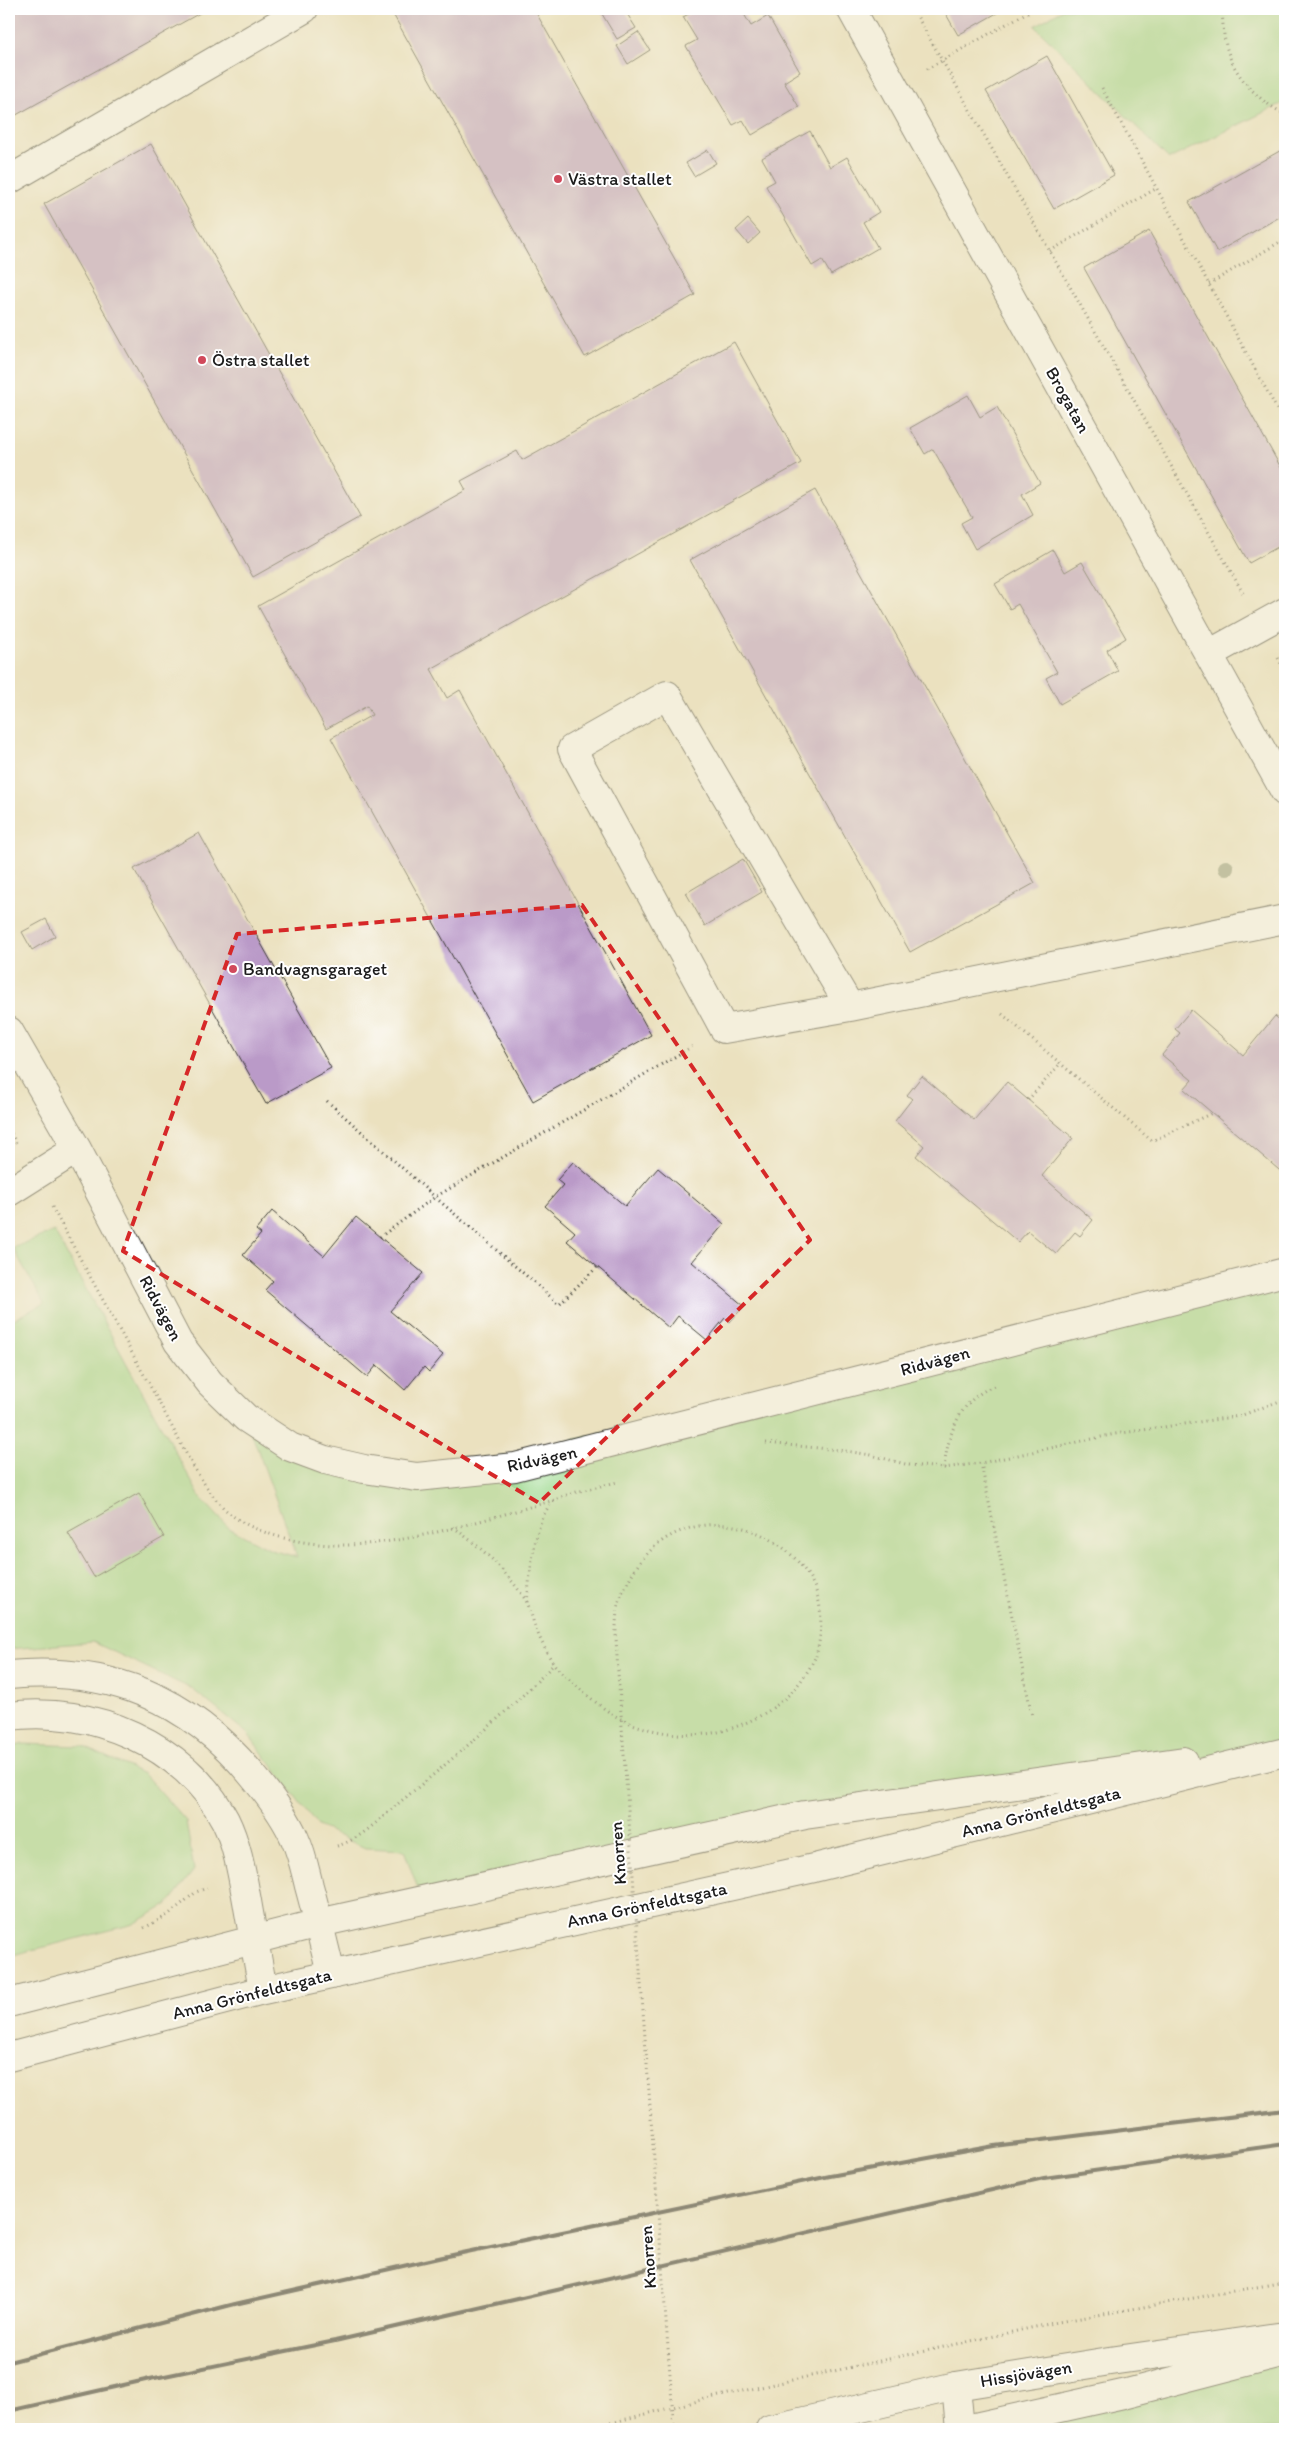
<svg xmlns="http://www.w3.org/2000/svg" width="1294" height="2438" viewBox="0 0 1294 2438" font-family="Itim,sans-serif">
<rect width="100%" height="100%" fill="#fff"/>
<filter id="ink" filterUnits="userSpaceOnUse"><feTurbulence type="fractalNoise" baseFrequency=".02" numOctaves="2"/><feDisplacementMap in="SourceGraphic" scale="10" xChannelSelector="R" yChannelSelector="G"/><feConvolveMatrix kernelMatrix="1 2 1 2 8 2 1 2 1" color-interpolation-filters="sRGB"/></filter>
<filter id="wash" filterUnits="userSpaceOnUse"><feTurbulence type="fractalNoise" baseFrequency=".0096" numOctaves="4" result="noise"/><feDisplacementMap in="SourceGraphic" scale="20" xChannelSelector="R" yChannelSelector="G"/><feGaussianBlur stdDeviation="1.12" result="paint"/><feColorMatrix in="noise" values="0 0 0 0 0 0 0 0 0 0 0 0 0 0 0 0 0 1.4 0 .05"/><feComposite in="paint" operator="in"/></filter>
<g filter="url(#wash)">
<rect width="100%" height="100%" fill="#ebe1bf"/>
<path fill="#9cd88d" stroke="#5c7a54" d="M1063 9H1285V102L1169 159 1035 26Z
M54 1231 200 1497 229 1528 271 1550 297 1557 246 1418 290 1447 417 1477 1285 1272V1747L805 1815 422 1900 404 1850 365 1848 318 1826 248 1734 192 1689 93 1642 9 1649V1322L44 1303 13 1248Z
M23 1744 82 1746 144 1774 186 1821 194 1870 167 1905 134 1924 9 1956V1748Z
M1285 2352V2429H966Z"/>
<g id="blocks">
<path fill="#ba9ac8" d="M9 9H207L9 119Z
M407 9H534L695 295 585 357 394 16Z
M599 9H624L636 28 617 39Z
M698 9H741L751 26 768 16 800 72 784 82 799 107 752 135 743 120 733 125 686 46 697 40 683 17Z
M943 9H1004L958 35Z
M638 32 650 50 628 64 617 46Z
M1047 56 1114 175 1054 209 986 91Z
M810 131 830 167 847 157 879 212 863 222 878 248 831 275 822 260 812 266 766 186 775 181 762 158Z
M151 144 360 517 253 577 44 204Z
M1285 148V214L1217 252 1189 202Z
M708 150 716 163 694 176 686 163Z
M748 219 760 233 748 244 736 230Z
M1149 231 1285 475V543L1249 563 1084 268Z
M734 342 801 463 431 669 447 698 460 690 651 1035 533 1101 331 738 372 715 367 706 326 729 258 606 466 490 461 481 517 451 522 460Z
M968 395 980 417 997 407 1040 483 1022 494 1033 515 975 549 961 523 972 517 933 449 925 454 910 428Z
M815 490 1035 883 910 952 690 560Z
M1053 550 1065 572 1082 562 1126 638 1107 650 1118 671 1060 704 1046 678 1057 672 1018 604 1010 609 995 584Z
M199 833 331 1068 266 1104 134 869Z
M743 859 762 892 705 926 686 893Z
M46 919 55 936 32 950 22 932Z
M1191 1010 1243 1055 1275 1016 1285 1025V1175L1184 1089 1192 1080 1162 1055 1180 1033 1175 1029Z
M922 1076 974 1120 1007 1082 1073 1138 1042 1176 1093 1220 1080 1236 1075 1232 1056 1254 1028 1231 1018 1242 916 1156 924 1146 895 1121 912 1099 907 1095Z
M573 1162 625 1206 658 1168 724 1224 692 1262 744 1306 730 1322 725 1318 707 1340 678 1316 669 1328 567 1241 575 1232 545 1206 563 1185 557 1180Z
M272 1211 324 1256 356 1217 423 1273 390 1311 443 1355 429 1372 424 1367 405 1390 377 1365 367 1377 265 1290 273 1281 243 1255 261 1234 256 1230Z
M139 1493 164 1537 94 1577 68 1533Z"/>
</g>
</g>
<g filter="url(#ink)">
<use href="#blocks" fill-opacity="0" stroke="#3b3a34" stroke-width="1"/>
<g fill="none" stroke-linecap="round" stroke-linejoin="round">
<g stroke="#3b3a34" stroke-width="30">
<path id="minor" d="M851 9 1285 792
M9 180 304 9
M1209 654 1285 612
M850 1007 667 695 572 749 724 1029 850 1007 1285 919
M9 1031 77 1149 178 1342 210 1383 246 1418 290 1447 325 1460 364 1469 417 1477 515 1467 1285 1272
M9 1192 77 1149
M956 2386 960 2429"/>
</g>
<g stroke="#3b3a34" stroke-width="30">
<path id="major" d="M9 1675C109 1666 189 1698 253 1776 269 1795 285 1816 295 1839 302 1854 305 1870 309 1886 317 1915 324 1945 331 1974
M9 1716C91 1705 185 1744 225 1820 237 1844 242 1874 247 1901 252 1931 258 1961 263 1990
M9 2003 319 1923 805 1815 1184 1761
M9 2057 263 1990 814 1868 1285 1752
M770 2429 956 2386 1110 2361 1285 2336
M966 2429 1123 2394 1285 2352"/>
</g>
<path stroke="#3b3a34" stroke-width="3" stroke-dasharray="1 4" stroke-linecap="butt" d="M913 9 1243 593
M1222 9C1223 23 1223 38 1228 52 1236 78 1261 103 1285 114
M927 69 1033 9
M1102 88 1285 424
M1050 251 1157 188
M1209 284 1285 239
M1278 658 1285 671
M1002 1014 1152 1141 1212 1113
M1028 1100 1060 1064
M327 1101 435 1197 559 1304 597 1267
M9 1129 16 1143
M52 1207C88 1273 125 1340 161 1406 178 1437 204 1495 233 1516 259 1535 301 1544 334 1545 404 1547 487 1518 555 1500
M380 1237 435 1197 693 1046
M766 1443 839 1450 871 1455 909 1465 944 1468 981 1463 1115 1434 1240 1416 1285 1399
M981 1463 1032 1716
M944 1468C948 1434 959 1400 994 1386
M453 1527C484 1550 503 1567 525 1599 531 1608 532 1621 537 1631 541 1642 548 1655 554 1664 561 1673 571 1681 579 1688 589 1697 600 1706 612 1714 643 1733 694 1741 729 1729 769 1716 798 1694 816 1656
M527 1602C530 1578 534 1511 557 1499 573 1491 599 1487 617 1482
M337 1846C361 1839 381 1818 400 1802 453 1759 506 1714 554 1664
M144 1928 168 1915 196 1892 207 1888
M587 2429 701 2400 1058 2322 1285 2282"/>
<use href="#minor" stroke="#fff" stroke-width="28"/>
<use href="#major" stroke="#fff" stroke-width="28"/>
<path stroke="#1c1c1c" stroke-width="4" d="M9 2362 235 2304 443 2257 830 2176 994 2146 1285 2110
M9 2411 150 2379 335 2341 1044 2178 1285 2144"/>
<path stroke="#3b3a34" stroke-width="3" stroke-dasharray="1 4" stroke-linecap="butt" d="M674 2429 618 1673C617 1651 614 1628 618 1605 621 1593 628 1581 634 1571 675 1504 768 1513 808 1575 824 1599 823 1630 816 1656"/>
</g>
<circle fill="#92997b" cx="1226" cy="868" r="8"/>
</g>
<path d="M0 0H1294V2438H0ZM582 905 810 1240 539 1503 123 1251 237 934Z" fill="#ebe1bf" fill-opacity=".55" fill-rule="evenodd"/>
<path fill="none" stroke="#d62828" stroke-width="4" stroke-dasharray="10 6" stroke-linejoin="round" d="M582 905 810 1240 539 1503 123 1251 237 934Z"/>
<g fill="#d1495b" stroke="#fff" stroke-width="2">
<circle cx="558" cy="179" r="5"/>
<circle cx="202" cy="360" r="5"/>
<circle cx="233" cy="969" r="5"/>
</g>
<g text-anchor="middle" stroke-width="4" stroke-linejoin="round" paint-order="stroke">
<g font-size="18" fill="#1c1c1c" stroke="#fff" text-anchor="start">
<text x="568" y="185">Västra stallet</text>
<text x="212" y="366">Östra stallet</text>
<text x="243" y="975">Bandvagnsgaraget</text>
</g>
<g font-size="18" fill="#1c1c1c" stroke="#fff">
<text transform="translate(1068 400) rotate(61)" y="6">Brogatan</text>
<text transform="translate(161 1308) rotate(62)" y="6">Ridvägen</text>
<text transform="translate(935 1361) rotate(-15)" y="6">Ridvägen</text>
<text transform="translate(542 1459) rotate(-12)" y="6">Ridvägen</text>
<text transform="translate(1041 1812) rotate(-14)" y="6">Anna Grönfeldtsgata</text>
<text transform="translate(618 1853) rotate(-94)" y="6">Knorren</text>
<text transform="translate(647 1905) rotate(-12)" y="6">Anna Grönfeldtsgata</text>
<text transform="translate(252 1994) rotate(-14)" y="6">Anna Grönfeldtsgata</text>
<text transform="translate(648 2257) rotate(-94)" y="6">Knorren</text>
<text transform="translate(1026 2374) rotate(-9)" y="6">Hissjövägen</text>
</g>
</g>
<rect width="1294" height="2438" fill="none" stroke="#fff" stroke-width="30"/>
</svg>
